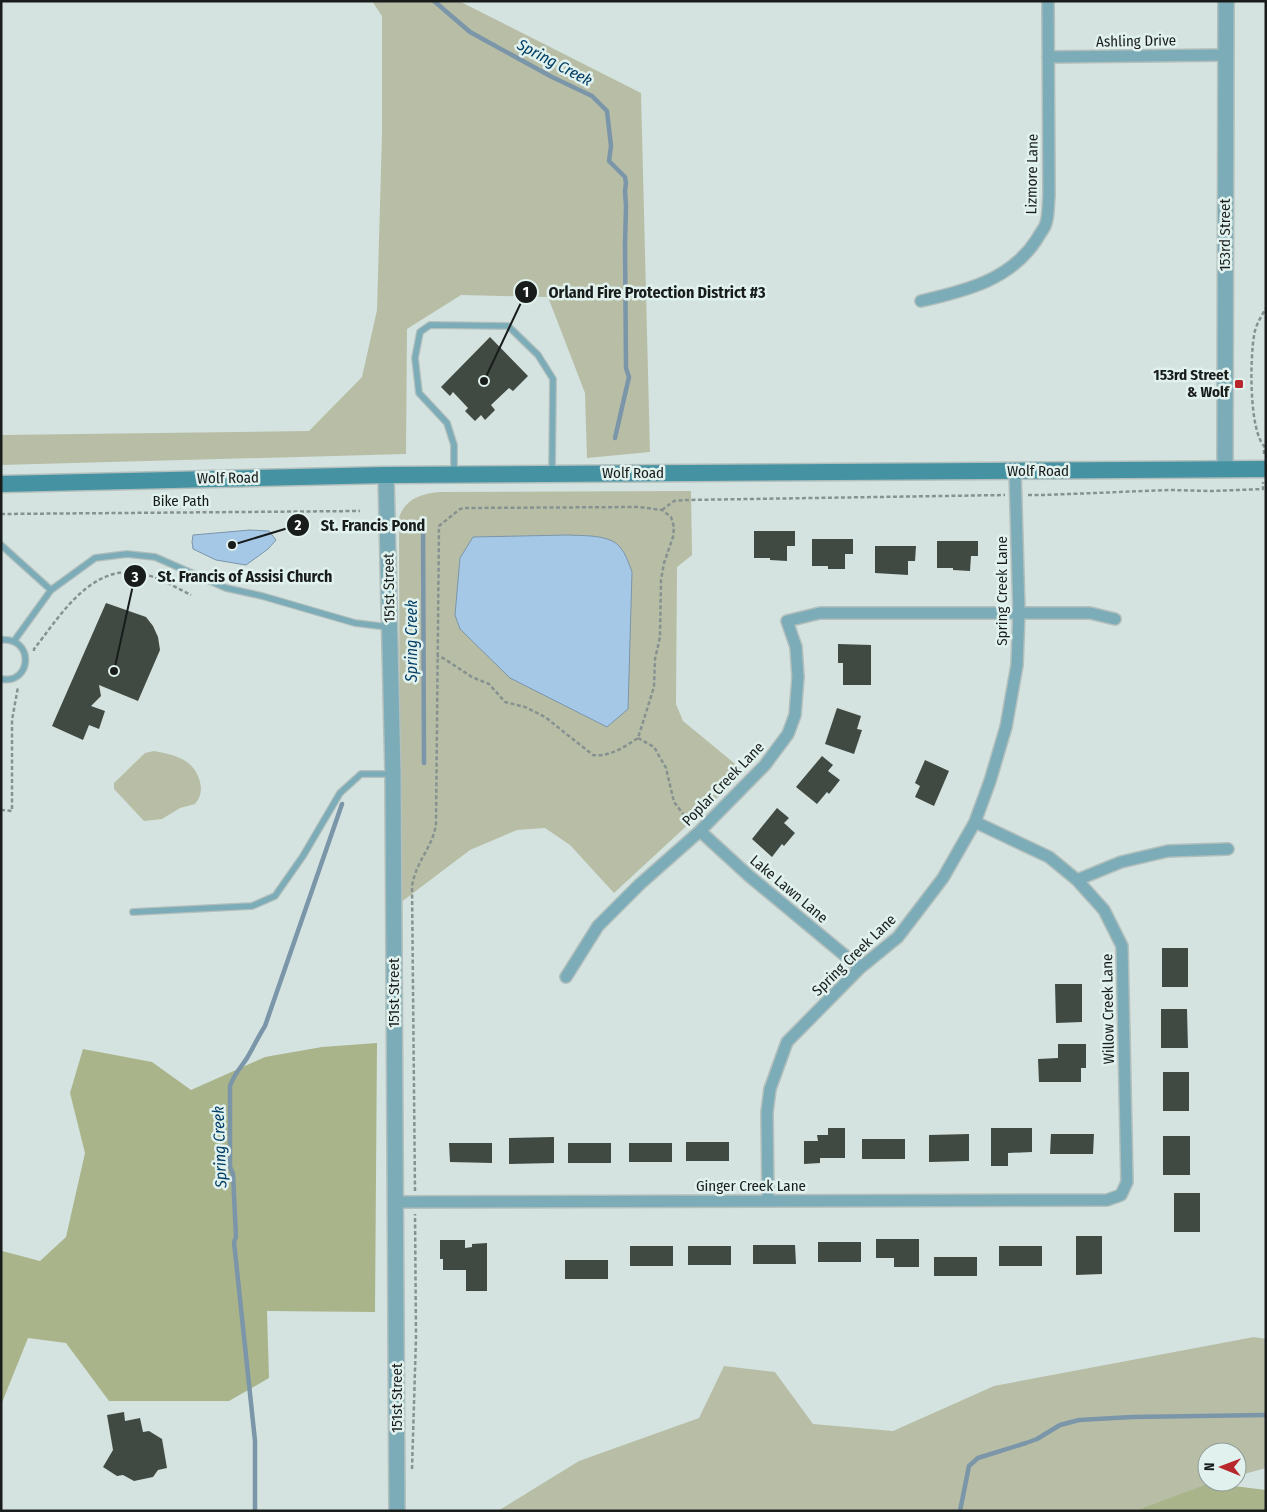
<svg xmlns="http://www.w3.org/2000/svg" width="1267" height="1512" viewBox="0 0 1267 1512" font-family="'Fira Sans Condensed',sans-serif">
<rect width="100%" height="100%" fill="#d4e3e0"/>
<path fill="#b8bea6" d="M372 1H459L641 93 650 452 587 458 585 393 548 297 461 295 407 329 406 454 1 465V435L309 431 362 377 377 310 382 134V16Z
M691 491 692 555 677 567 676 704 683 721 745 772 614 893 570 845 545 828 517 830 470 850 400 903 399 518C405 499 420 494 439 492Z
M154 751C175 755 194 759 200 782 202 790 201 797 195 804L180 808 162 819 144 821 114 789V783L145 753Z
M1254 1337 1266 1339V1468L1237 1476V1452H1207V1482H1214L1134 1511H498L579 1461 699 1418 724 1366 775 1372 813 1424 893 1431 994 1386Z"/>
<path fill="#aab48b" d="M377 1043 375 1312 267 1311 269 1378 229 1401H109L66 1343 28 1338 1 1405V1249L2 1251 40 1261 66 1237 85 1153 70 1093 83 1049 152 1062 191 1090 265 1057 322 1047Z
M1210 1483 1266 1490V1511H1134Z"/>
<path fill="#a5c8e6" stroke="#7b95a9" d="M250 530 269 531 276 540 268 549 246 565 216 560 193 549 192 542 193 535Z
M568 535C583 536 609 534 620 547 626 554 629 564 632 572L628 709 607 727 510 678 460 629 455 615 460 558 473 537Z"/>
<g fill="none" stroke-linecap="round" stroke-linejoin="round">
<path stroke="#7b95a9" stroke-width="4.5" d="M434 1 470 32 552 77 592 96 607 111 611 146 609 161 625 177 626 183 625 191 626 206 625 244 626 368 629 377 615 438
M423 519 424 763
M255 1511V1441L234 1242 236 1237 233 1174 230 1167V1086C234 1074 240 1069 247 1058 253 1048 258 1037 265 1026L342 804
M960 1511 969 1466 978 1458 1026 1443 1037 1439 1060 1425 1079 1420 1132 1417 1266 1415"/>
</g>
<path fill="#414a42" d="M490 337 528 376 513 391 509 388 491 405 495 410 485 420 481 415 475 421 465 411 468 408 453 392 450 396 441 387Z
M754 531H795V546H787V561L770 560V558H754Z
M812 539H853V554H845V569H828V566H812Z
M937 541H978V556H971L970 571 953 570V568H937Z
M875 546H916L915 561H908V575L875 573Z
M106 603 146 617 153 626 158 637 160 650 138 701 99 685 101 696 91 706 105 711 99 729 89 725 83 740 52 726Z
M838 644 871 645V685H843V663H838Z
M837 708 861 716 857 729 862 730 854 754 825 744Z
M822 756 833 765 828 771 840 780 829 794 827 792 817 804 796 787Z
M925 760 949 771 934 806 915 797 920 786 915 783Z
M777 808 789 818 784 823 795 833 784 846 782 844 772 857 752 839Z
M1162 948H1188V987H1162Z
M1055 984H1082V1022L1056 1023Z
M1161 1009H1187L1188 1048H1161Z
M1058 1044H1086V1068H1081V1082H1039L1038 1059 1058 1058Z
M1163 1072H1189V1111H1163Z
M828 1128H845V1158H820V1163L804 1164V1141H818L817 1135H828Z
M991 1128H1032V1152L1008 1153V1166H991Z
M969 1134V1161L929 1162V1135Z
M1051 1134H1094L1093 1154H1050Z
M1163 1136H1190V1175H1163Z
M554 1137V1163L509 1164V1138Z
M862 1139H905V1159H862Z
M686 1142H729V1161H686Z
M449 1143H492V1163L450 1162Z
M568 1143H611V1163H568Z
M629 1143H672V1162H629Z
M1174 1193H1200V1232H1174Z
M1076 1236H1102V1274L1076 1275Z
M876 1239H919V1267H894V1258H876Z
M440 1240H465V1248L472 1247V1244L487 1243V1291H466V1270H443V1259H440Z
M818 1242H861V1262H818Z
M753 1245H795L796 1264H753Z
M630 1246H673V1266H630Z
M688 1246H731V1265H688Z
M999 1246H1042V1266H999Z
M934 1257H977V1276H934Z
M565 1260H608V1279H565Z
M124 1412 125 1421 140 1418 143 1432 149 1431 162 1439 167 1468 158 1470 153 1477 134 1481 123 1475 117 1476 103 1467 113 1450 107 1415Z"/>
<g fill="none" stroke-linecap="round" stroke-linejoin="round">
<g stroke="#b2bfbd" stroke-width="8">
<path id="service" d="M454 474V445L447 423 419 393 415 358 420 332 430 325 508 326 538 355 553 379 552 472
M1 545 51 590
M1 640C35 637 32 685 1 679
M14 641 51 590 95 558 127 554 155 557 226 588 262 596 355 623 388 627
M133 912 252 906 275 896 303 856 340 793 361 774H391"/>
</g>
<g stroke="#b2bfbd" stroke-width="14">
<path id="minor" d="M1048 57 1226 55
M921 301C965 291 1011 280 1037 239 1039 235 1043 230 1045 226 1049 217 1048 204 1049 195L1048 1
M700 831 748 875 860 968
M1077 880 1121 862 1168 851 1228 849
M566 977 598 926 640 884 700 831 765 765 788 734 795 715 798 677 796 647 787 621 820 613H1090L1115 619
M768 1201 767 1112 770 1089 787 1042 860 968 898 937 943 878 975 822 990 781 1006 727 1017 665 1019 612 1015 471
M396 1202 1107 1200 1121 1195 1127 1182 1122 946 1104 910 1077 880 1049 857 975 822"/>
</g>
<g stroke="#b2bfbd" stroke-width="18">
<path id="tertiary" d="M1225 469 1226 1
M386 475 393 774 397 1511"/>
</g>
<g stroke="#b2bfbd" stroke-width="19">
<path id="secondary" d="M1 484 386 475 1266 469"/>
</g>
<path stroke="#879290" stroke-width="2.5" stroke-dasharray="4 2.5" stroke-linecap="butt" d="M1264 454V446C1249 429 1250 359 1254 336 1255 326 1261 317 1266 308
M1028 495H1044L1170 490 1212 491 1263 489V482
M662 510 674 501 685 500 1005 495
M1 514 360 511
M34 651V649C58 619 86 571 130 572 152 573 173 586 191 595
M638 738 654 747 666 768 674 802 690 823
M1 810 12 811V720L18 687
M415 1191 412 886C416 861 433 847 436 824L439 526 460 509 466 508 639 507 662 510 671 517 674 527 673 537 664 563 661 580 660 637 655 659 654 687 638 738C624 747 610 757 593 755L545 717 525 707 505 702 489 684 472 677 443 658 437 656
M412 1469 416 1338 415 1214"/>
<use href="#service" stroke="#7cacb7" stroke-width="5.5"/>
<use href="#minor" stroke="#7cacb7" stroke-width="11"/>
<use href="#tertiary" stroke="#7cacb7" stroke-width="15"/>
<use href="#secondary" stroke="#4492a2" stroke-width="16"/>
</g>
<rect fill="#b7272c" stroke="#e1f1ed" stroke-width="2" x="1234" y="379" width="10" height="10" rx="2.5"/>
<g text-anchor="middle" stroke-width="5" stroke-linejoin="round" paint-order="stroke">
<g font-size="15" fill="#181d1c" stroke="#e1f1ed">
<text transform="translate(1136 41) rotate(-1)" y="5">Ashling Drive</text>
<text transform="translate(1032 174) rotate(-89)" y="5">Lizmore Lane</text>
<text transform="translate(1225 235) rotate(-90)" y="5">153rd Street</text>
<text x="1038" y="476">Wolf Road</text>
<text x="633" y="478">Wolf Road</text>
<text transform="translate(228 478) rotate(-1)" y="5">Wolf Road</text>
<text x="181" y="506">Bike Path</text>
<text transform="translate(389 588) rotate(-91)" y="5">151st Street</text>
<text transform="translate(1002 591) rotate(-90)" y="5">Spring Creek Lane</text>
<text transform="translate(723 784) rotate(-46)" y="5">Poplar Creek Lane</text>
<text transform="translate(789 889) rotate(40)" y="5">Lake Lawn Lane</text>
<text transform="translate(854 955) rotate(-44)" y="5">Spring Creek Lane</text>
<text transform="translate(394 993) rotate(-90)" y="5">151st Street</text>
<text transform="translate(1108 1009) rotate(-91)" y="5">Willow Creek Lane</text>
<text x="751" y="1191">Ginger Creek Lane</text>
<text transform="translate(397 1398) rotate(-90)" y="5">151st Street</text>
</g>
<g font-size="15" font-weight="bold" fill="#181d1c" stroke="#e1f1ed" text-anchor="end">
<text x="1229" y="380">153rd Street<tspan x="1229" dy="17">&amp; Wolf</tspan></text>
</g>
<g font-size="16" font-style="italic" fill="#003d64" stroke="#e1f1ed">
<text transform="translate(555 62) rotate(28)" y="6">Spring Creek</text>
<text transform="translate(411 641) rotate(-90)" y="6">Spring Creek</text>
<text transform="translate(219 1147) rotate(-92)" y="6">Spring Creek</text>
</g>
</g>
<path fill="none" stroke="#181d1c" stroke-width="2" d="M484 381L526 292M232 545L298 525M114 671L135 576"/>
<g fill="#181d1c" stroke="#e1f1ed" stroke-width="2">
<circle cx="484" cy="381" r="5"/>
<circle cx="232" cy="545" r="5"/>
<circle cx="114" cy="671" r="5"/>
<circle cx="526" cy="292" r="12"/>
<circle cx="298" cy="525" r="12"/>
<circle cx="135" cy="576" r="12"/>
</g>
<g font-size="15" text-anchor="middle" font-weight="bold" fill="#fff">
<text x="526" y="297">1</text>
<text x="298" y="530">2</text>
<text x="135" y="582">3</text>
</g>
<g font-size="16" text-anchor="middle" font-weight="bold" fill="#181d1c" stroke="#e1f1ed" stroke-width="5" stroke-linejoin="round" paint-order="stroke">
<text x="657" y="298">Orland Fire Protection District #3</text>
<text x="373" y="531">St. Francis Pond</text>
<text x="245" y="582">St. Francis of Assisi Church</text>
</g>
<rect width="1267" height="1512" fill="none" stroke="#181d1c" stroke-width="5"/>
<g transform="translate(1222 1467) rotate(271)"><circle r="24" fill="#e1f1ed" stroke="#919c99"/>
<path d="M0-4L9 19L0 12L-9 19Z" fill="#b7272c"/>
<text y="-8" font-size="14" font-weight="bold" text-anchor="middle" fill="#181d1c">N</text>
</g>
</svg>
